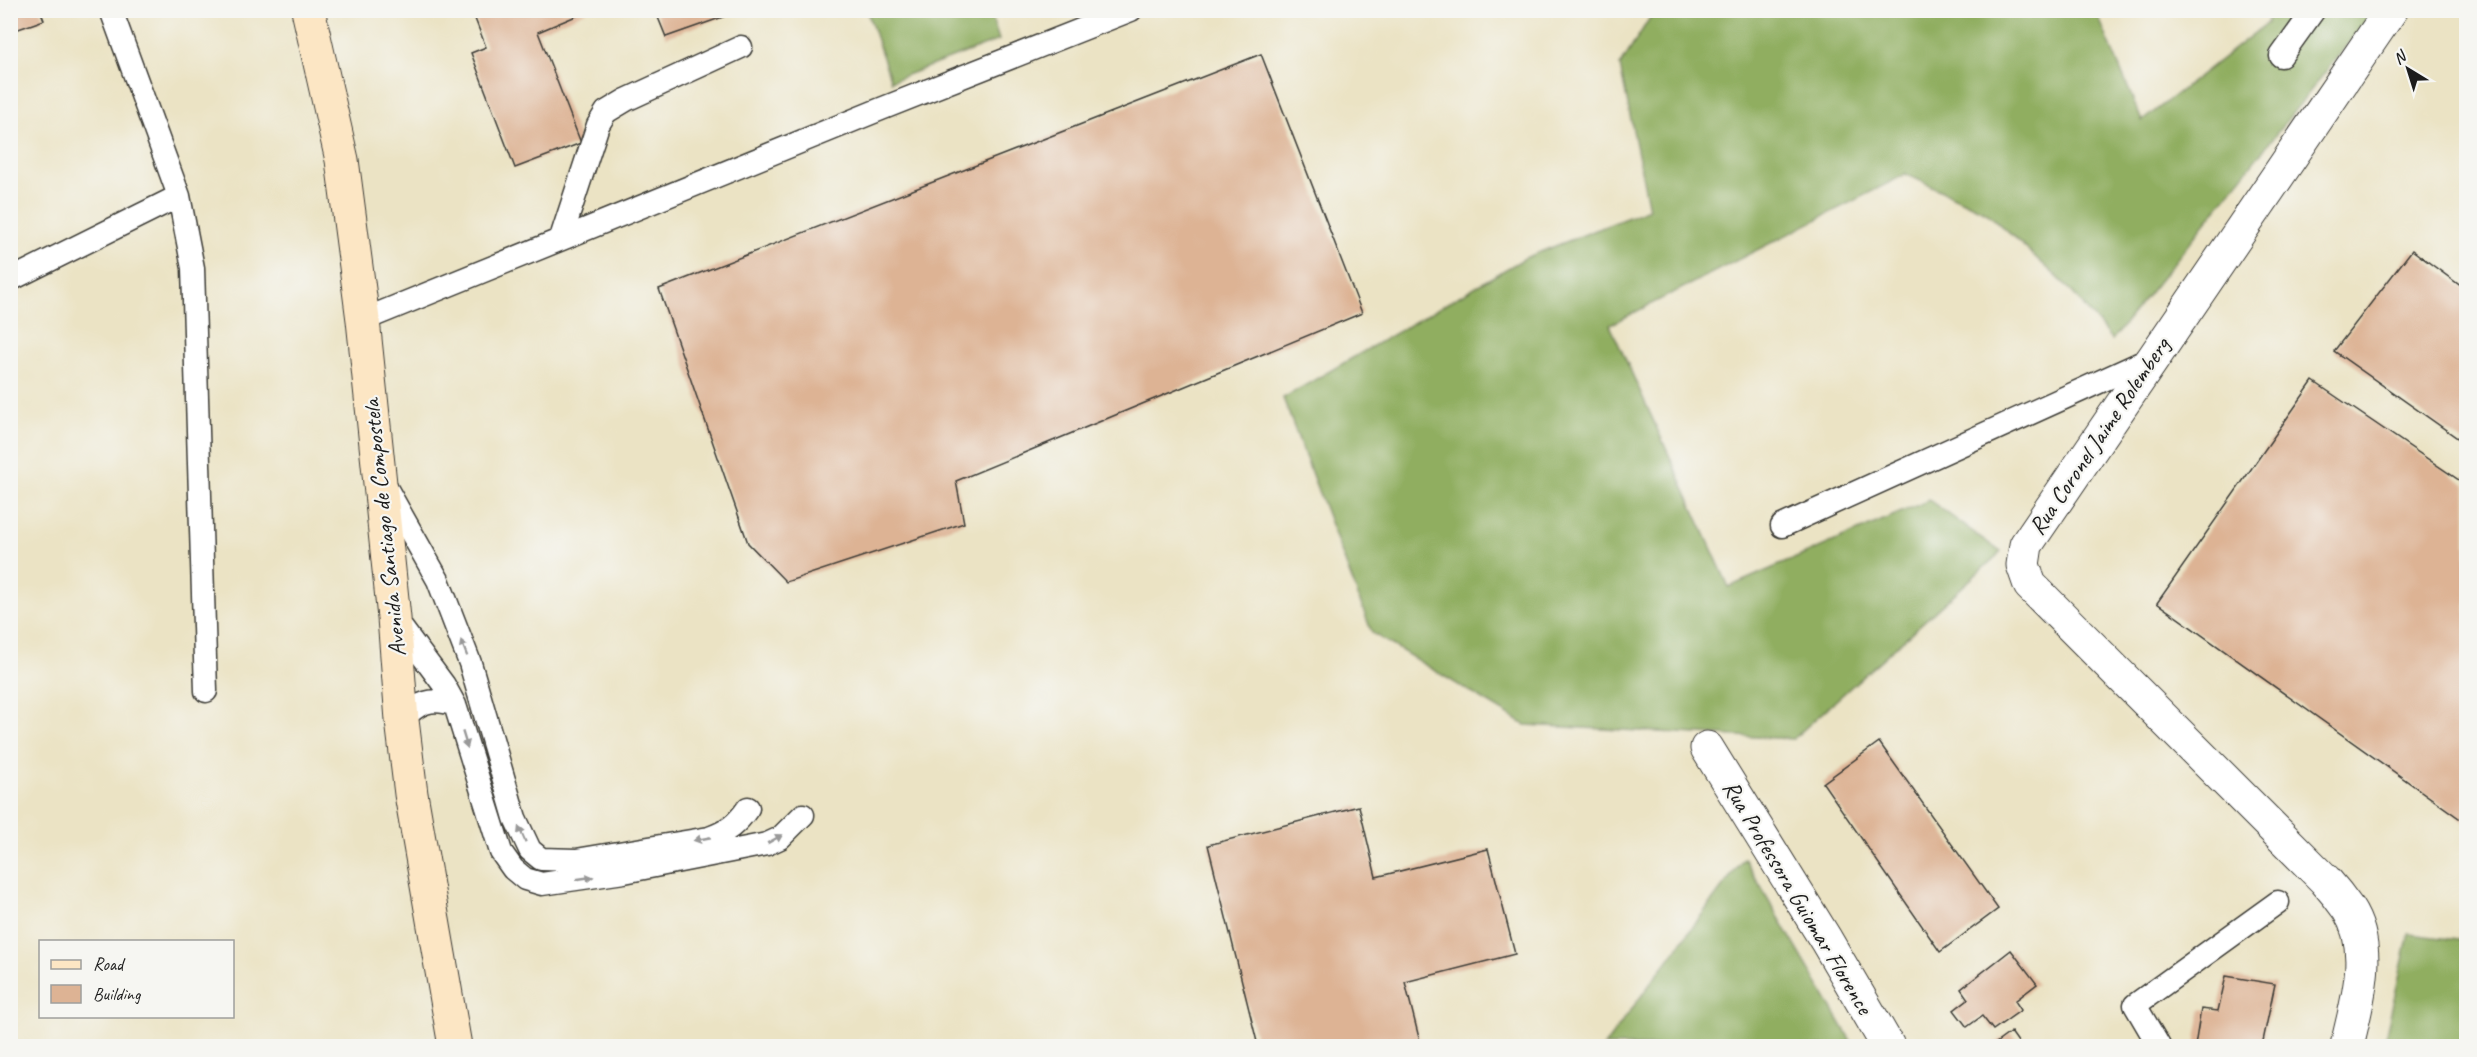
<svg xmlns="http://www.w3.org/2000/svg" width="2477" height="1057" viewBox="0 0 2477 1057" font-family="Caveat,sans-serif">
<rect width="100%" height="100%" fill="#f6f6f2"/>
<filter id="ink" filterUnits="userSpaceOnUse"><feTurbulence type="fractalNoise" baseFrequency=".0167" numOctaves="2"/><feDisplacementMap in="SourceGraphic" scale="12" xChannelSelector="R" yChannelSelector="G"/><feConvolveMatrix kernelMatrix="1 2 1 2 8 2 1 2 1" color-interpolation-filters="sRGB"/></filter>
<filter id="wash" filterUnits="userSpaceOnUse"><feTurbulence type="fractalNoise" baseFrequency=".008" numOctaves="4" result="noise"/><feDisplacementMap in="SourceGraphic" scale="24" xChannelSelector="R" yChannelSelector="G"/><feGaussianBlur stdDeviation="1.35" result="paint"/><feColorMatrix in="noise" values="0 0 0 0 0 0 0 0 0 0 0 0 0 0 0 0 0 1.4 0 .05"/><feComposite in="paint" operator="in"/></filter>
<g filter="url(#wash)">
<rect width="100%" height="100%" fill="#ebe3c4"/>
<path fill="#90ae60" stroke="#56653e" stroke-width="1.5" d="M867 11H990L999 40 891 81Z
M1654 11H2096L2142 121 2267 23 2269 11H2374L2112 340 2067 286 1986 212 1906 174 1610 325 1729 587 1929 500 2001 552 1793 739 1525 725 1372 633 1283 398 1525 258 1649 209 1620 66Z
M1744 858 1854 1046H1604Z
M2409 934 2466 941V1046H2383Z"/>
<g id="blocks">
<path fill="#ddb394" d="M10 10H40L44 20 10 32Z
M655 10H740V11L666 37Z
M472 11H588L538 32 581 143 515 168 471 53 486 47Z
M1261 54 1362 313 956 481 964 523 786 582 748 543 659 289Z
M2412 250 2466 290V444L2334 351Z
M2313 381 2466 485V823L2157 603Z
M1879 742 1998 909 1940 952 1823 783Z
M1359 806 1376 877 1488 849 1515 954 1405 982 1421 1046H1258L1208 845Z
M2011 950 2037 984 2015 1001 2021 1010 1993 1030 1982 1016 1967 1027 1954 1010 1968 999 1961 989Z
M2226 976 2275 984 2262 1046H2195L2201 1009 2218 1011Z
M2011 1032 2021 1046H1992Z"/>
</g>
</g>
<g filter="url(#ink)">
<use href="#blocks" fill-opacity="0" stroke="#3b3a35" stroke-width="1.5"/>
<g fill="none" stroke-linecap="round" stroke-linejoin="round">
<g stroke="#3b3a35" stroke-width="25">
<path id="lane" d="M111 10 179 196 193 268 206 691
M2281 56 2314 10
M561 238 598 125 606 112 626 100 741 47
M10 280 179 196
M363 320 881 109 1131 10
M385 486 438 580 470 663 515 818 530 850 541 859 576 860 709 838C727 832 737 824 748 808
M1782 526 2152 358
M395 619 444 685 455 705 501 852 513 869 525 879 542 884 624 872 767 844 780 838 803 815
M402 720C418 702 432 697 455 705
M2159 1046 2135 1005 2278 902"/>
</g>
<g stroke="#3b3a35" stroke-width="35">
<path id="street" d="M1707 748 1826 940 1888 1046
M2347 1046C2356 1004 2375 950 2348 909 2341 899 2333 889 2325 880L2030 585 2023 565 2026 545 2391 10"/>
</g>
<g stroke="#3b3a35" stroke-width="35">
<path id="secondary" d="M308 10 342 160 363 320 394 618 402 720 411 794 455 1046"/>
</g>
<use href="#lane" stroke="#fff" stroke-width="22"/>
<use href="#street" stroke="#fff" stroke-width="33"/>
<use href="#secondary" stroke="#fce6c4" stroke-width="33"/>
</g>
<defs><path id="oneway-solid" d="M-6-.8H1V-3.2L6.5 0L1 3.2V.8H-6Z" transform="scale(1.5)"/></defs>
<g fill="#999">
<use href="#oneway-solid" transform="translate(464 648) rotate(-111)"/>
<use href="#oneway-solid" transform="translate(465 740) rotate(73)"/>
<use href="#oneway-solid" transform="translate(522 834) rotate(-114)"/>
<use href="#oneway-solid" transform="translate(702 839) rotate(169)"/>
<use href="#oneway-solid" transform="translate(775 839) rotate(-29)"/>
<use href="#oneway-solid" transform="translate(585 878) rotate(-8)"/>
</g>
</g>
<g text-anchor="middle" stroke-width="4.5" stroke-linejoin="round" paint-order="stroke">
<g font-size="24" fill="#1c1c1c" stroke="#f6f6f2">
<text transform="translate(2099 436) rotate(-56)" y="8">Rua Coronel Jaime Rolemberg</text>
<text transform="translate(384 528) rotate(-96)" y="8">Avenida Santiago de Compostela</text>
<text transform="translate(1798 897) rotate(59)" y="8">Rua Professora Guiomar Florence</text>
</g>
</g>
<rect width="2477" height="1057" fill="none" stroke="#f6f6f2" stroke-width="36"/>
<rect x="39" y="940" width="195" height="78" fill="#f6f6f2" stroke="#9f9f9c" stroke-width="1.5"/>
<rect x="51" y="960" width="30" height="9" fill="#fce6c4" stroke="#9f9f9c" stroke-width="1.5"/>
<text x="93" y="970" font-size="18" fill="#1c1c1c">Road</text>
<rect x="51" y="985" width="30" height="18" fill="#ddb394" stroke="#9f9f9c" stroke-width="1.5"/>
<text x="93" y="1000" font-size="18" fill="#1c1c1c">Building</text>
<g transform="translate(2408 69) rotate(322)" stroke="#f6f6f2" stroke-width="4.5" paint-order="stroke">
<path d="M0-4.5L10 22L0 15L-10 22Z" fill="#1c1c1c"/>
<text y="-9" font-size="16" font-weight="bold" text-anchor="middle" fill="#1c1c1c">N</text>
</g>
</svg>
